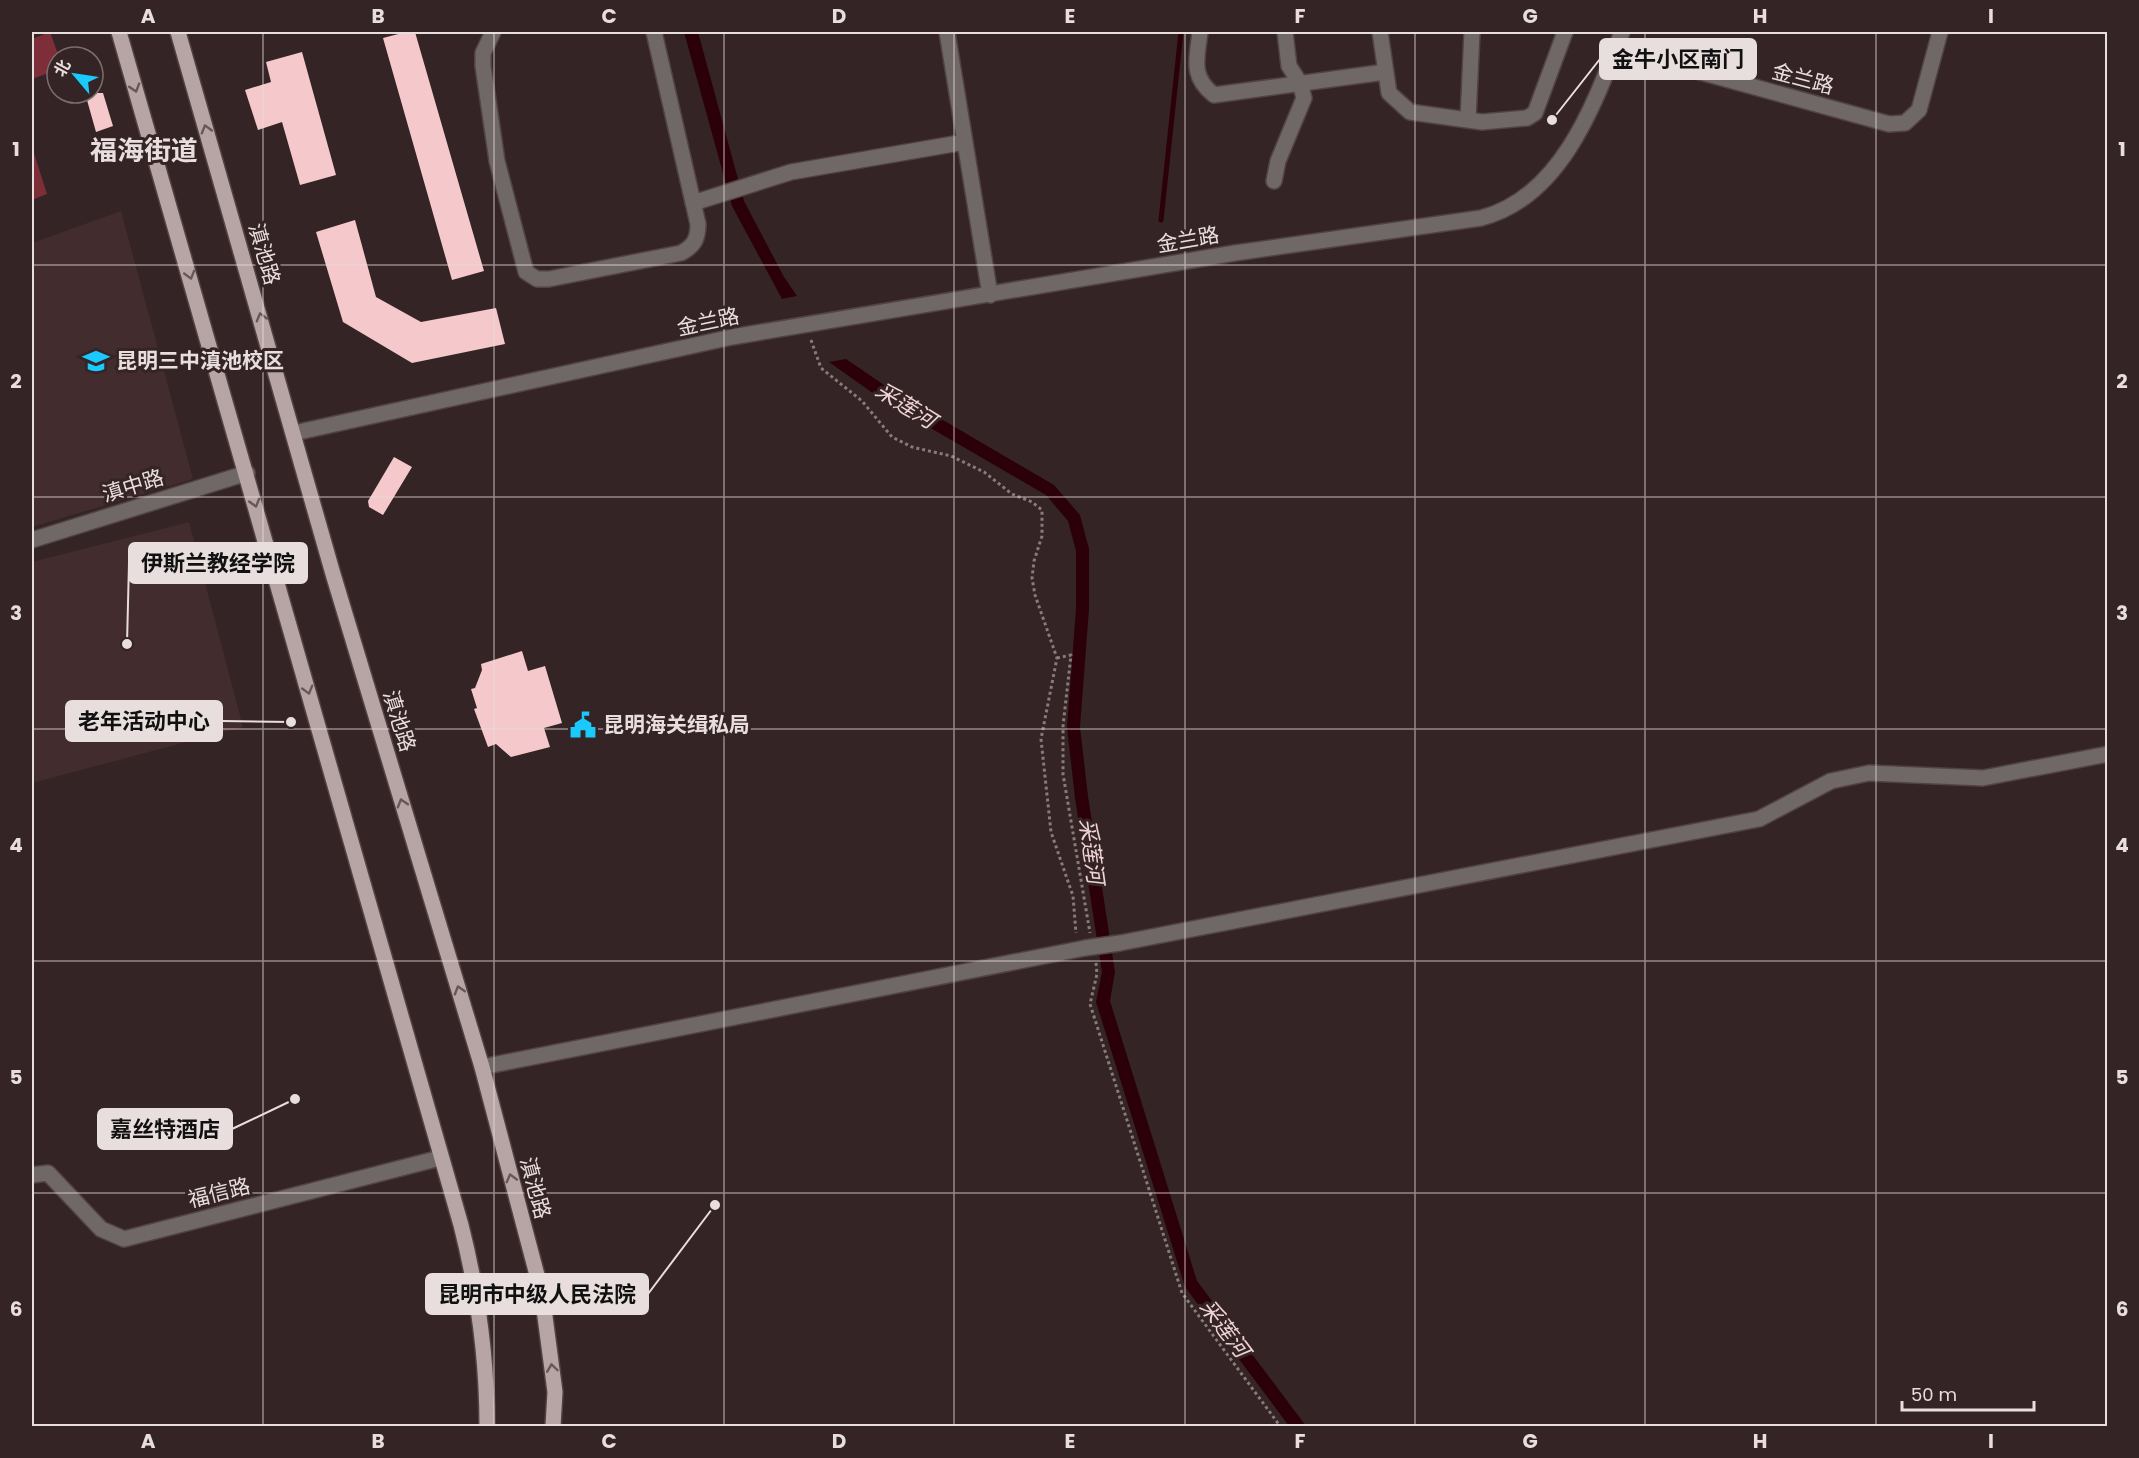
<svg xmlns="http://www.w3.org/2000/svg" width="2139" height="1458" viewBox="0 0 2139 1458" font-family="Poppins,'Noto Sans SC',sans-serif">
<rect width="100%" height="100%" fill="#342425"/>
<path fill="#422c2d" d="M121 211 193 479 32 527V243Z
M189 522 243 727 32 783V562Z"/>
<path fill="#7d2e39" d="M50 32 59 57 57 70 32 79V39Z
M32 147 47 194 32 200Z"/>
<path fill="#2c0008" d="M684 32H698L744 201 784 277 797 296 782 299 732 206Z
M846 359 890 389 1054 485 1080 515 1089 549V609L1080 727 1088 796 1115 972 1110 1001 1197 1281 1306 1426H1289L1185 1287 1096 1002 1102 972 1075 798 1067 727 1076 609V551L1068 521 1046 495 884 401 829 362Z"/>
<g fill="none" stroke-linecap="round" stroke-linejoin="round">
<path stroke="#2c0008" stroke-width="5" d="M1161 220 1181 32"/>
</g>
<path fill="#f5c9cb" d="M406 32H415L484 271 452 280 383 38Z
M302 52 336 175 300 185 282 122 258 130 245 90 271 82 266 62Z
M85 93H103L113 126 96 132Z
M355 220 376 297 421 322 496 308 505 344 412 363 343 322 316 232Z
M394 457 412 467 383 515 369 507 368 501Z
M522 651 528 671 545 666 562 723 544 728 550 747 511 757 496 744 488 747 474 709 477 708 471 689 475 688 482 670 481 664Z"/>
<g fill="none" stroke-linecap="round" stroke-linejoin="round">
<g stroke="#514243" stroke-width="18">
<path id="minor" d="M493 32 483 53V66L497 161 526 272 537 279H549L681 253C694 246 698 239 698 224L654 32
M947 32 990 295
M1200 32C1197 59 1190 76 1214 95L1385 72
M1380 32 1389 93 1410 112 1482 122 1527 118 1535 113 1565 32
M1613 54 1671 64 1889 124 1905 123 1919 110 1940 32
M1468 120 1472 32
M1274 181 1278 161 1304 98 1300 83 1289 66 1285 32
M693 203 791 172 965 142
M294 433 732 337 1235 253 1481 218C1562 197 1595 103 1622 32
M32 540 247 473
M1120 943 1759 819 1831 781 1869 773 1983 778 2108 754
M482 1067 1085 948
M32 1175 48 1173 101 1229 124 1239 440 1158"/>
</g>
<g stroke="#514243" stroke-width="18">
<path id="major" d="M119 32 461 1225C478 1292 487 1358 487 1426
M178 32 333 574 482 1067 542 1294 555 1392 553 1426"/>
</g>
<path stroke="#897b7b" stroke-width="3" stroke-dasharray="3 3" stroke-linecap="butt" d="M32 33 34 32
M811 340 821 368 862 401 892 437 912 447 951 456 984 472 1012 494 1032 502 1042 510V536L1034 561 1032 578 1035 595 1057 658 1041 739 1051 832 1073 896 1076 933
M1057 658 1071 655 1063 726V774L1090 933
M1096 963 1097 974 1090 1004 1182 1293 1280 1426"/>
<use href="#minor" stroke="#706767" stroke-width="15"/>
<use href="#major" stroke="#b7a4a5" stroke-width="15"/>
<g stroke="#514243" stroke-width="18" stroke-linecap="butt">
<path id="minor-bridge" d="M1085 948 1120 943"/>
</g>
<use href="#minor-bridge" stroke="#706767" stroke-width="15"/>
</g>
<defs><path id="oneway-chevron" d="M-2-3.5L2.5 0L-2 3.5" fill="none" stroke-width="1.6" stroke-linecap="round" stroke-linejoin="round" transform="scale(1.5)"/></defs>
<g stroke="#685758">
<use href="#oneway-chevron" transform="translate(135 88) rotate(73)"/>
<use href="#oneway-chevron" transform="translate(206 129) rotate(-106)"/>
<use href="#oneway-chevron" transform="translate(190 275) rotate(74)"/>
<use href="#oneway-chevron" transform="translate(261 317) rotate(-106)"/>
<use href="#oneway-chevron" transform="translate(255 503) rotate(74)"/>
<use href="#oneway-chevron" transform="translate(308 690) rotate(74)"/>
<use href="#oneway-chevron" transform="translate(402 803) rotate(-107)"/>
<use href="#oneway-chevron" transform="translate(459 990) rotate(-107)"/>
<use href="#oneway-chevron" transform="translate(511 1178) rotate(-105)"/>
<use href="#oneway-chevron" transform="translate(552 1368) rotate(-98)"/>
</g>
<path fill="none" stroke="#e9dede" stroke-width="1.5" stroke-opacity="0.55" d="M263 32V1426M494 32V1426M724 32V1426M954 32V1426M1185 32V1426M1415 32V1426M1645 32V1426M1876 32V1426M32 265H2108M32 497H2108M32 729H2108M32 961H2108M32 1193H2108"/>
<defs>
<g id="school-bare" transform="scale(2.07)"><path d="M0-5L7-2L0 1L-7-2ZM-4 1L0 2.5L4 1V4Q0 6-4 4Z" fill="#1acafc" stroke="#342425" stroke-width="2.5" paint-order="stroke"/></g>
<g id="civic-bare" transform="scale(2.07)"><path d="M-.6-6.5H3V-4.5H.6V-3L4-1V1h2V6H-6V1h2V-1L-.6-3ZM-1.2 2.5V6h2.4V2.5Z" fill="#1acafc" stroke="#342425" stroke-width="2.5" paint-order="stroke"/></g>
</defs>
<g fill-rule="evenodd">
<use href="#school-bare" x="96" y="361"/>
<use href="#civic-bare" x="583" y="725"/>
</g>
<g text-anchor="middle" stroke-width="6" stroke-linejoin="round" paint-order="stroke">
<g font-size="21" fill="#e9dede" stroke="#342425">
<text transform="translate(1803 79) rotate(15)" y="7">金兰路</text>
<text transform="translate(1188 240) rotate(-10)" y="7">金兰路</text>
<text transform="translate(264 254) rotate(74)" y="7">滇池路</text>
<text transform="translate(708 322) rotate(-12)" y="7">金兰路</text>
<text transform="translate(133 486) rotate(-17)" y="7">滇中路</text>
<text transform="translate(399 721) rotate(73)" y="7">滇池路</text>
<text transform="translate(535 1188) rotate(75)" y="7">滇池路</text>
<text transform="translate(219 1193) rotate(-14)" y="7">福信路</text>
</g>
<g font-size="21" font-weight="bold" fill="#e9dede" stroke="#342425" text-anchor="start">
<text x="116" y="368">昆明三中滇池校区</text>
<text x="603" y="732">昆明海关缉私局</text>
</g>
<g font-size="22" font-style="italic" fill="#f0d4d6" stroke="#342425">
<text transform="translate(906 405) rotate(32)" y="8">采莲河</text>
<text transform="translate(1092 851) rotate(82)" y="8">采莲河</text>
<text transform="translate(1225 1328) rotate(53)" y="8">采莲河</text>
</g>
<g font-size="27" font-weight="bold" fill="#e9dede" stroke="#342425">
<text x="144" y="160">福海街道</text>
</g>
</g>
<path fill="none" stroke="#e9dede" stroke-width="2" d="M1552 120L1600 59M127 644L129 563M291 722L222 721M295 1099L232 1129M715 1205L648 1294"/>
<g fill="#e9dede" stroke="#342425" stroke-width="2">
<circle cx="1552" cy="120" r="6"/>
<circle cx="127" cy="644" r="6"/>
<circle cx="291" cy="722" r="6"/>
<circle cx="295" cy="1099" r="6"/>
<circle cx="715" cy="1205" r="6"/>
</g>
<g fill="#e9dede" stroke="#e9dede" stroke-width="2">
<rect x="1600" y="39" width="156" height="40" rx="6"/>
<rect x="129" y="543" width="178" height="40" rx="6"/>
<rect x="66" y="701" width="156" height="40" rx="6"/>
<rect x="98" y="1109" width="134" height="40" rx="6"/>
<rect x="426" y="1274" width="222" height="40" rx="6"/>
</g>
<g font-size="22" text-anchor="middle" font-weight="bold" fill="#111">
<text x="1678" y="67">金牛小区南门</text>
<text x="218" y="571">伊斯兰教经学院</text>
<text x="144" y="729">老年活动中心</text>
<text x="165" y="1137">嘉丝特酒店</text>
<text x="537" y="1302">昆明市中级人民法院</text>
</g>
<rect width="2139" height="1458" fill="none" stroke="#342425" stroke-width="66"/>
<g transform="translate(75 75) rotate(299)"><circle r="28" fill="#342425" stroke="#7c6e6f" stroke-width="1.5"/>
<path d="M0-4.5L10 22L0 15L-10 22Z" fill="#1acafc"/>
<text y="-9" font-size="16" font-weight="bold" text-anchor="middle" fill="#e9dede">北</text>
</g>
<path d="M1902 1401v9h132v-9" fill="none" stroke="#e9dede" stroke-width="3"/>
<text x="1911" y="1401" font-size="18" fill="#e9dede" stroke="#342425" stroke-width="4.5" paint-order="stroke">50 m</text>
<rect x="33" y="33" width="2073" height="1392" fill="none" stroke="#e9dede" stroke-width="2"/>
<g font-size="20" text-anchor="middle" font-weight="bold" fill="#e9dede">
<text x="148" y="23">A</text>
<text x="378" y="23">B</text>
<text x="609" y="23">C</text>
<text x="839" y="23">D</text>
<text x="1070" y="23">E</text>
<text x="1300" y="23">F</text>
<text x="1530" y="23">G</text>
<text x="1760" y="23">H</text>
<text x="1991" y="23">I</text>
<text x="16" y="156">1</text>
<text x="2122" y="156">1</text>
<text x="16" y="388">2</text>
<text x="2122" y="388">2</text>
<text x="16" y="620">3</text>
<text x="2122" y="620">3</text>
<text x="16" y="852">4</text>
<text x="2122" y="852">4</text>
<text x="16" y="1084">5</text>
<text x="2122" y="1084">5</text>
<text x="16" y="1316">6</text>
<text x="2122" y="1316">6</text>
<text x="148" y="1448">A</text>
<text x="378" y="1448">B</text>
<text x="609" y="1448">C</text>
<text x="839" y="1448">D</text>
<text x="1070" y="1448">E</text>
<text x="1300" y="1448">F</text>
<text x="1530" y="1448">G</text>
<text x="1760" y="1448">H</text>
<text x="1991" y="1448">I</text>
</g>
</svg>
